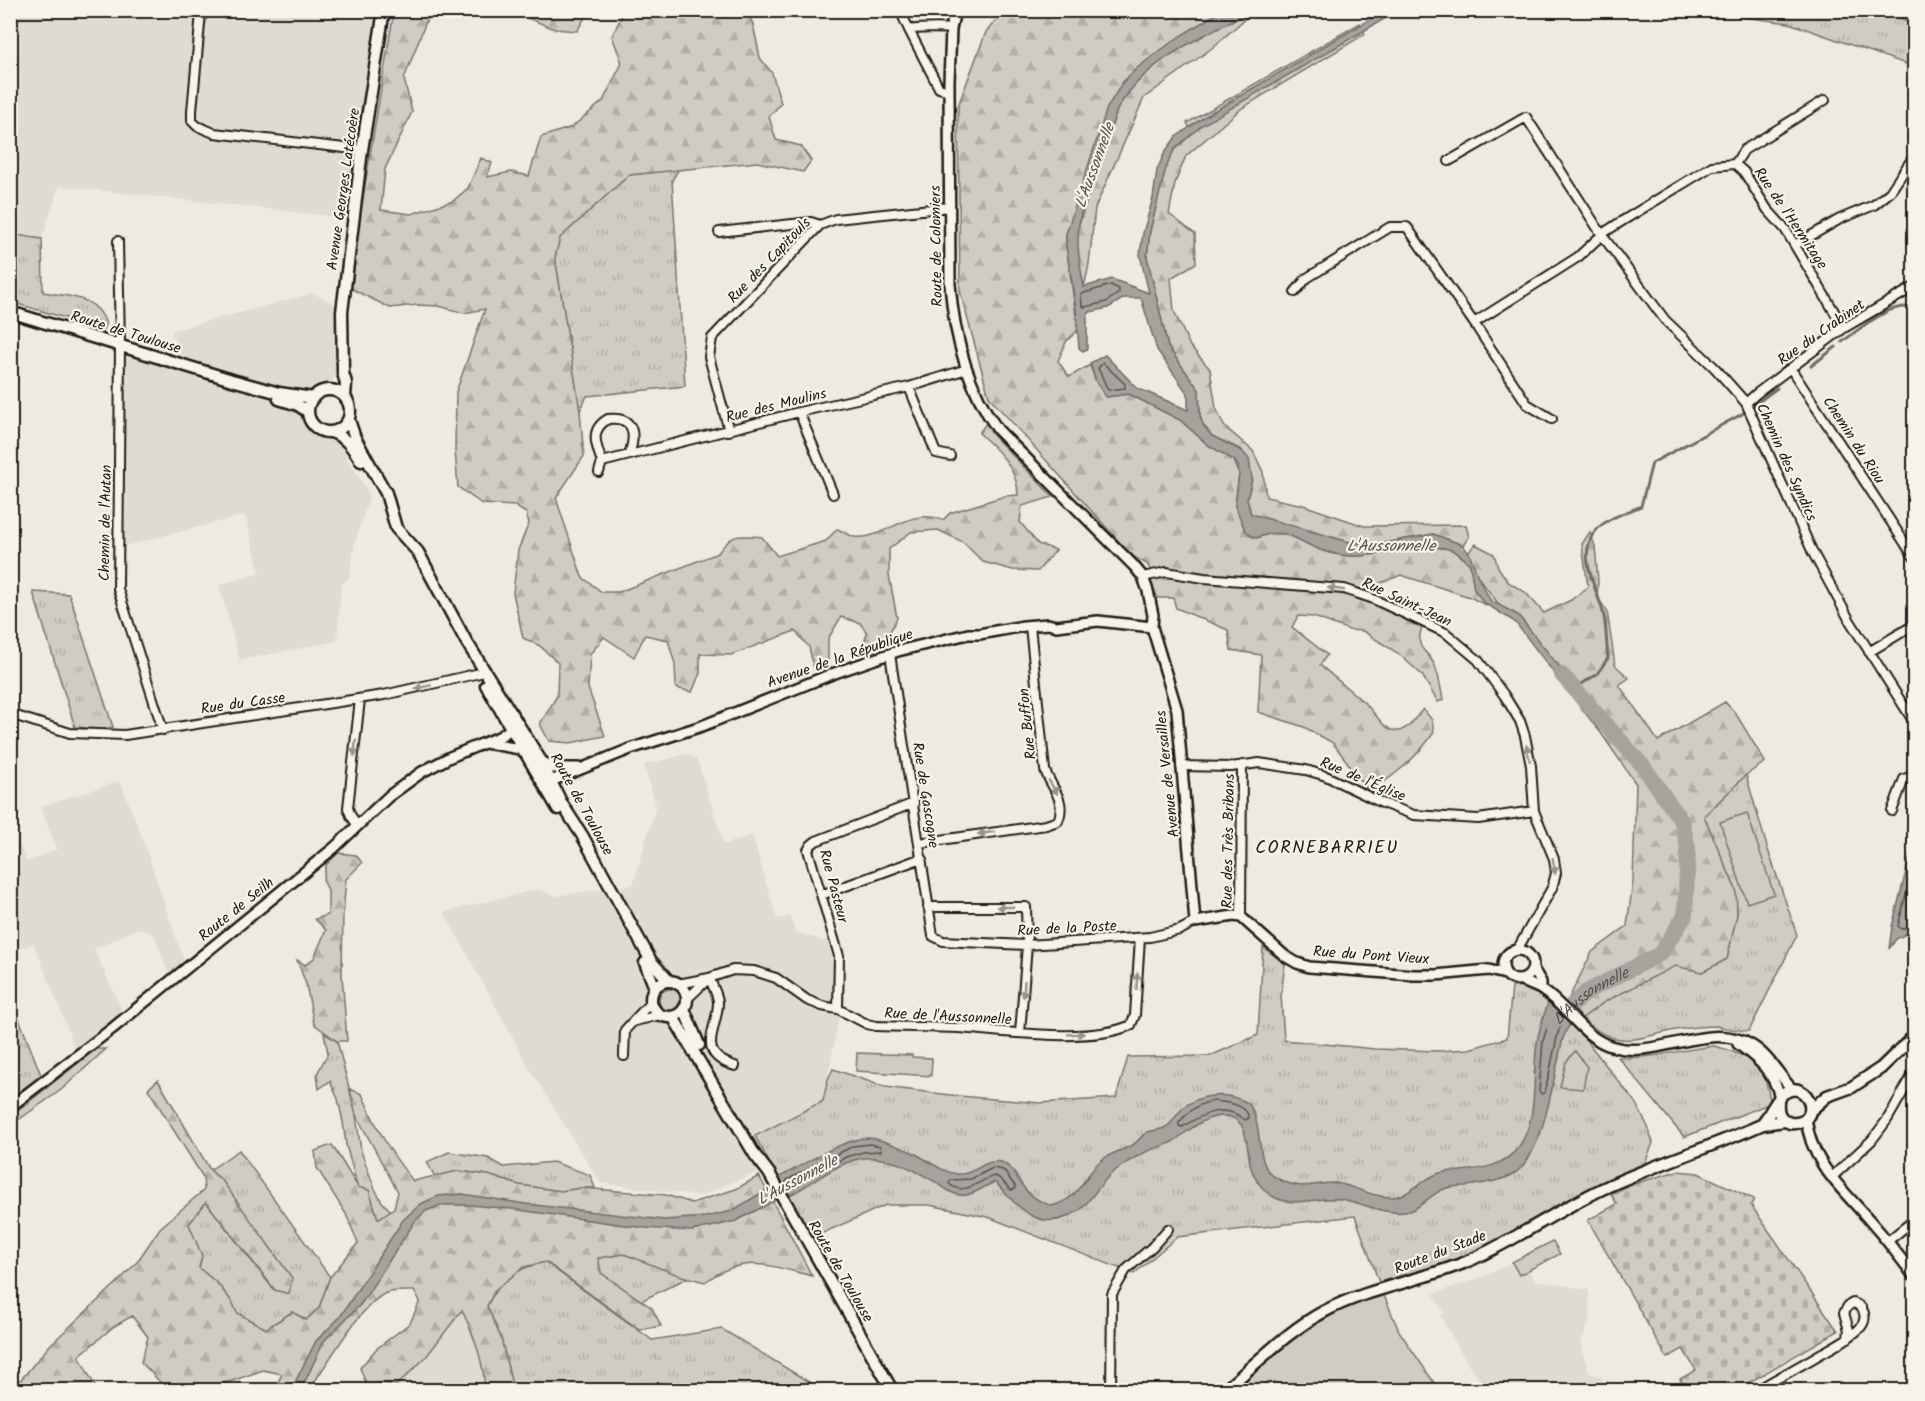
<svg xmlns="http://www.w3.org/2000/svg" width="1925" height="1401" viewBox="0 0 1925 1401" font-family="Kalam,sans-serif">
<defs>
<pattern id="grass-tufts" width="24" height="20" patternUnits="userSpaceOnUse" patternTransform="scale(1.5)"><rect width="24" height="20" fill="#cfccc3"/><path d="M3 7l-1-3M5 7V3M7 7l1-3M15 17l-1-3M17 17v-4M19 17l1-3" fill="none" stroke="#b1afa7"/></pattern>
<pattern id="forest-firs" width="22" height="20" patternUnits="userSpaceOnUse" patternTransform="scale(1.5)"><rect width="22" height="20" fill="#cfccc3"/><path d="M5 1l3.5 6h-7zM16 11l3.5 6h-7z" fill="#b1afa7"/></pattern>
<pattern id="cemetery-stones" width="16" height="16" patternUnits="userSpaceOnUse" patternTransform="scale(1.5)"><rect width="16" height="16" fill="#cfccc3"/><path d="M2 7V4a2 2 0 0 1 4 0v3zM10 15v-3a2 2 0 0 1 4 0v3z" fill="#b1afa7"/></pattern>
</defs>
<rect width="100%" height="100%" fill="#eeeae0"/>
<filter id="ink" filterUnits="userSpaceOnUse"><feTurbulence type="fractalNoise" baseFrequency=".0167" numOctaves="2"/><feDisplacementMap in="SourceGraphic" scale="12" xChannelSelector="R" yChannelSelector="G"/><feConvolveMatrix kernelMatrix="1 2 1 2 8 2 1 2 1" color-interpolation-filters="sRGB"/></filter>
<g filter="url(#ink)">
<path fill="#dedbd1" d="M10 11H377L348 218 59 186 42 239 11 234Z
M313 293 338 306 337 371 332 382 314 390 305 402 304 419 315 433 332 438 345 447 347 459 365 486 369 498 355 542 349 577 341 585 337 641 240 660 219 585 260 573 245 515 125 546V354L187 370 171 331Z
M687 754 697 759 724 845 752 835 777 919 790 916 795 932 828 942 833 965 839 1018 823 1101 763 1132 758 1172 700 1196 600 1183 527 1064 444 912 539 889 555 896 633 885 656 806 644 765Z
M120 781 142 837 184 961 169 975 155 936 139 928 94 949 123 1013 76 1050 34 944 11 952V824L27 862 57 849 40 807Z
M1512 1262 1519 1275 1528 1270 1535 1280 1589 1290 1590 1320 1582 1340V1352L1590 1373 1600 1377 1612 1390H1487L1469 1366 1440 1316 1444 1313 1433 1294 1485 1276Z
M463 1310 475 1338 485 1371V1390H391L381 1383 397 1385 426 1357Z"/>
<path fill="url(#grass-tufts)" stroke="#767470" stroke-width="1.5" d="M1851 10 1901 18 1914 25V67L1789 23 1743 17 1739 11Z
M679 169 672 180 685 386 587 396 580 411 555 257 560 237 629 175Z
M10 234 42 239 43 292C68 297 97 295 106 324L103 329 11 302Z
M33 592 69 594 113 727 100 730 75 727Z
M1746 775 1767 847 1797 935 1749 1031C1738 1031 1727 1028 1716 1026 1707 1026 1697 1027 1688 1028 1644 1033 1621 1056 1582 1018L1606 1001 1675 965 1702 972 1727 959 1737 914 1736 890 1704 816Z
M1263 947 1285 964 1281 995 1284 1040 1375 1049 1439 1051 1469 1049 1507 1038 1512 987 1525 986 1535 991 1582 1035 1635 1102 1648 1127 1653 1143 1645 1163 1595 1186 1487 1247 1459 1259 1379 1282 1355 1216 1177 1237 1134 1274 988 1217 929 1205H886L816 1236 807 1232 755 1136 823 1101 828 1079 833 1069 885 1087 959 1096 1040 1103 1116 1098 1128 1057 1210 1056 1258 1035Z
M659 1000a11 11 0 1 1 22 0a11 11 0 1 1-22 0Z
M10 996 41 1075 11 1098H10Z
M324 1033 337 1041 356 1115 361 1151 374 1187 382 1202 391 1211 378 1219 369 1190 358 1188 346 1145 343 1122 338 1099 330 1081 319 1089 317 1074 328 1053Z
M1714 1046C1728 1049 1754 1058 1761 1070 1767 1079 1768 1093 1771 1103L1684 1137 1618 1057C1651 1060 1682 1049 1714 1046Z
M96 1049H106L61 1090 11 1125V1116Z
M239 1150 330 1277 319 1308 306 1320 292 1312 266 1329 237 1313 232 1302 218 1284 199 1268 189 1224 206 1202 274 1290 224 1183 210 1170Z
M449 1152 488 1158 504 1167 553 1162 590 1175 595 1188H582L561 1191 519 1185 488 1175 458 1171 435 1177 427 1162Z
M624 1254 689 1277 641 1301 601 1273 598 1258Z
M545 1262 652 1340 722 1329 822 1390H513L501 1338 487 1306C500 1279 517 1268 545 1262Z"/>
<path fill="url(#forest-firs)" stroke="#767470" stroke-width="1.5" d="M394 11H430L404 79 412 112 385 169 381 210 411 214 453 201 468 188 481 158 492 163 487 177 511 172 529 176 541 137 572 127 603 101 622 63 612 36 624 11H747L753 24 760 58 772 73 781 103 769 117 776 140 801 146 811 161 803 172 757 162 629 175 560 238 555 257 580 411 584 456 556 498 582 577 602 592H619L718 553C732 533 738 535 762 537L777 556 826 541 837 529C843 531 850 536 855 537 883 541 908 506 943 520L950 513 1005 496 1018 495C1018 469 998 450 979 433L987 422 991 433 1053 497 1022 506 1020 522 1038 544 1056 550 1038 571 1013 570 983 562 963 542 938 530 911 532 889 549V575L897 618 881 649 860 655 867 633 860 623 841 617 828 639V666L814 669 809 647 795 631 731 655 700 654V673L692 692 676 688 675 664 668 640 645 635 634 657 604 637 590 654 588 688 605 736 570 743 549 741 540 724 557 696 558 663 540 646 523 638 513 593 518 550 529 523 526 513 515 506 482 504 458 487 455 451 456 392 485 309 464 313 439 306 417 305 390 308 348 287Z
M495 11V10L589 11 577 31 555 29 520 15 495 14Z
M1004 11H1221C1187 32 1151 54 1122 83L1066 234V245L1078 330 1066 342 1058 361 1069 377 1090 365 1096 382 1106 397 1129 394 1180 420 1208 445 1234 460 1239 474 1235 506 1256 538C1284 527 1291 537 1316 548 1326 553 1345 557 1356 556 1381 556 1429 541 1452 550 1458 552 1464 559 1470 564L1474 589 1488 606 1470 597 1401 575 1365 589 1361 600 1370 602 1422 627C1414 651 1427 648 1435 666 1439 676 1441 689 1443 700L1438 702 1422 675 1399 654 1363 631 1349 630 1314 617 1298 616 1292 627 1327 655 1320 665 1366 704 1383 724 1391 730 1400 731 1409 726 1423 709 1432 720 1434 732C1418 757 1397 773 1373 790H1368L1333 743 1304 727 1258 712 1261 655 1231 650 1228 630 1176 608 1173 598H1158L1151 582 1154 577 1147 564 1134 557 1124 547 989 397 960 291 958 106 986 32Z
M1251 11H1254L1212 48 1144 98 1095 208 1089 264 1084 288 1077 252V230L1117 110C1144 60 1203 36 1251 11Z
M1851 11H1914V25L1901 18Z
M1360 23 1365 34 1242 108 1186 156 1175 183 1169 214 1195 234 1196 263 1171 278 1174 311 1190 346 1210 369 1216 408 1224 426 1253 451 1263 472 1266 497 1303 505 1364 526 1466 525 1469 537 1463 545 1433 534 1384 543H1353L1251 514 1247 499 1252 479 1242 450 1212 436 1203 425 1200 416 1199 390 1168 347 1147 257 1150 231 1165 168 1174 150 1192 132 1187 123Z
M1590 532 1595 546 1598 581 1597 597 1607 611 1615 665 1629 678 1619 685 1658 741 1725 702 1736 714 1765 762 1746 775 1704 816 1736 890 1737 914 1727 959 1702 972 1675 966 1606 1001 1582 1018 1567 1002 1592 952 1627 926 1633 881 1636 784 1601 733 1570 694 1576 689 1518 615 1500 606 1478 577 1468 553 1475 544 1494 554 1498 567 1508 582 1525 592 1544 613 1571 600 1588 587 1582 544Z
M338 853 356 855 362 863 346 879 343 912 342 975 347 1041H337L314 1024 306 984 297 960 305 965 314 958 326 930 315 919 328 915V890L323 880 326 865Z
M158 1080 210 1170 224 1183 292 1278 289 1294 275 1290 206 1202 189 1224 202 1256 199 1268 218 1284 232 1302 237 1313 266 1329 292 1312 306 1320 319 1308 330 1277 358 1243 346 1214 317 1168 315 1151 332 1145 358 1187 369 1190 378 1219 394 1208 398 1192 356 1115 350 1089 362 1094C377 1129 388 1150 413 1181L458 1171 488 1175 519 1185 561 1191 582 1188 666 1195 692 1203 736 1189 759 1176 812 1276C769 1266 745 1253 705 1282L678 1275 624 1254 598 1258 601 1273 652 1308 661 1326 640 1330 546 1262 524 1267 495 1290 487 1306 501 1338 513 1390H485C484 1362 474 1336 462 1310L426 1357 397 1385 381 1383 367 1386 360 1368 376 1349 410 1323 420 1301 414 1291C405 1291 394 1290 386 1293 359 1306 327 1365 309 1390H274L282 1374 263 1370 232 1381 199 1388 163 1385 141 1362 148 1337 132 1316 113 1327 79 1356 97 1390H12L51 1344 118 1282 137 1262 160 1228 204 1190 203 1177 148 1089Z"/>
<path fill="url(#cemetery-stones)" stroke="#767470" stroke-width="1.5" d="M1677 1171 1698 1173 1754 1199 1751 1205 1838 1331 1736 1390H1687L1680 1379 1696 1370 1683 1349 1667 1358 1588 1220 1617 1204 1611 1194 1630 1185Z"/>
<path fill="#cfccc3" stroke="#767470" stroke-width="1.5" d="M1747 813 1774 894 1747 903 1720 822Z
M1575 1051 1587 1067 1583 1089 1560 1087 1566 1062Z
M857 1053 912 1055V1057L932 1058 931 1076 856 1071Z
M1553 1241 1560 1254 1519 1275 1512 1262Z
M1383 1293 1399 1331 1439 1390H1234L1303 1331 1337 1312Z"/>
<path fill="#a6a39d" stroke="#6f6d69" stroke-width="1.5" d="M1221 11H1251C1203 36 1144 60 1117 110L1081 213C1075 239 1079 261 1084 287L1112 279 1149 293 1140 255 1143 233 1153 198 1157 170 1165 152 1176 137 1204 117 1384 11H1398L1202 125 1174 150 1166 168 1150 231 1147 257 1168 347 1199 390 1200 416 1203 425 1212 436 1242 451 1249 459 1252 479 1247 499 1251 514 1353 543H1384L1433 534 1463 545 1470 555 1478 577 1491 601 1518 615 1577 689 1570 694 1515 622 1483 602 1474 589 1470 564C1464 559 1458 552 1452 550 1429 541 1381 556 1356 556 1345 556 1326 553 1316 548 1291 537 1284 527 1256 538L1251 536 1245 530 1235 506 1239 474 1238 466 1234 460 1208 445 1180 420 1129 394 1106 397 1096 382 1090 363 1105 355 1137 388 1188 410V394L1157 350 1141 298H1124L1108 308 1090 312 1087 316V349L1083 351 1079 348 1076 309 1066 245V234L1107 108 1122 83 1137 68 1180 36Z
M1914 840V930L1896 939 1889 949 1892 927Z
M1548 1003 1571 1023C1562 1034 1561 1048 1558 1061 1551 1091 1541 1162 1510 1176 1496 1182 1481 1184 1466 1186 1459 1186 1451 1186 1444 1189 1430 1194 1420 1210 1405 1212 1383 1215 1360 1201 1339 1199 1319 1197 1294 1207 1276 1198 1264 1193 1254 1179 1251 1167 1245 1145 1251 1110 1215 1117 1198 1120 1186 1134 1172 1142 1165 1146 1157 1147 1150 1150 1137 1156 1123 1164 1112 1173 1100 1184 1093 1197 1082 1208 1079 1211 1074 1213 1071 1215 1037 1233 1016 1204 995 1182 986 1185 977 1193 966 1195 954 1197 947 1189 937 1183 916 1171 889 1155 864 1158 838 1161 810 1186 786 1197L776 1179C800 1167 843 1138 868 1138 884 1139 898 1147 912 1152 927 1159 941 1172 957 1174 973 1176 986 1158 1001 1162 1013 1166 1018 1181 1025 1189 1032 1198 1042 1202 1052 1206 1078 1199 1082 1181 1098 1163 1108 1153 1123 1151 1134 1144 1139 1140 1143 1134 1148 1132 1154 1130 1161 1130 1166 1127 1172 1124 1176 1115 1181 1110 1198 1093 1229 1091 1249 1104 1263 1124 1256 1159 1270 1173 1275 1178 1288 1184 1295 1185 1308 1188 1322 1182 1336 1183 1355 1186 1373 1198 1393 1197 1409 1196 1423 1179 1437 1174 1444 1171 1452 1171 1460 1171 1483 1169 1506 1166 1520 1145 1539 1116 1532 1074 1537 1042 1539 1029 1544 1015 1548 1003Z
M769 1188 776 1200 736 1221 692 1231 645 1228 512 1209 470 1205H441L426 1211 415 1221 361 1304 324 1341 301 1390H291L316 1341 340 1317 403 1220 421 1204 438 1196 462 1194 526 1204 664 1220 706 1217 732 1211Z"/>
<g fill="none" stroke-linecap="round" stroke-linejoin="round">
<path stroke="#535250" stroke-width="1.5" d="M1111 285 1119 289V293L1106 302 1085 307 1082 306 1081 294Z
M1103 363 1125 384V388L1108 390 1098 368Z
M1914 862 1898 926 1901 929 1914 925
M1553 1016 1561 1025 1558 1033 1545 1092 1542 1094 1539 1091 1543 1041 1550 1018Z
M1214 1101C1227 1103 1246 1103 1249 1118L1245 1120C1224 1102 1203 1114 1182 1127L1179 1126V1123C1188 1111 1199 1103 1214 1101Z
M870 1144 880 1146 881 1151 863 1152 846 1157 791 1188 785 1184 787 1180 853 1146Z
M993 1168 1003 1170 1015 1186V1189L1011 1190 999 1178 995 1176C979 1179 966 1197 949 1184L951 1180 971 1179Z"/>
<path stroke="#6f6d69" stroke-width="3" d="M1842 342C1859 330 1893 299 1914 309
M1811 366 1836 347
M1574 689 1597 674 1608 658C1606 643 1607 627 1603 612 1597 588 1577 558 1594 533 1603 519 1626 513 1641 506L1652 463 1742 414 1777 388"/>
<path stroke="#a6a39d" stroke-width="16" id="s1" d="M1553 1024 1554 1022 1588 991 1660 954 1685 916 1688 848 1682 822 1643 766 1562 675"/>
<g stroke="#1c1c1c" stroke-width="12">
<path id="minor" d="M205 10 201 13 192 111V121L197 126 214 133 362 150
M900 10 909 30
M760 12 772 10
M949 91 939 88 909 30C913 28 945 28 951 29
M1449 161 1526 117 1602 235 1665 320 1715 368 1746 403 1813 553 1850 621 1914 722
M1735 164 1744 150 1825 100
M719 232 811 222 820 225
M118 241 120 345 118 589 163 730
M1795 245 1840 219 1874 205 1890 192 1914 156
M1295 292 1307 278 1390 227H1407L1474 323
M1791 369 1914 557
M909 387 936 453 950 456
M1746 403 1756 394 1844 328 1914 287
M799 412 833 494
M1552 419 1527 404 1474 323 1578 257 1605 232 1619 223 1712 166 1735 164 1744 172 1767 209 1785 229 1844 328
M729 431 709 357 712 338 820 225 836 219 950 207
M602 462C596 445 589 430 608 419 635 416 636 435 629 455
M599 472 602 462 799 412 909 387 967 369
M1143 577 1166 572 1204 578 1344 589 1371 598 1446 633 1478 660 1504 695 1520 721 1525 736 1531 766 1534 811 1554 859 1556 873 1552 888 1517 950
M1869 652 1914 625
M890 654 933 936 943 941 1027 945 1150 937 1180 930 1195 922
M10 714 70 733 125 735 384 695 480 673
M1181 766 1231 767 1259 763 1306 770 1326 776 1382 803 1414 815 1478 819 1534 811
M1892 811 1904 779 1914 775
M358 826 351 816 348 808 360 699
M919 843 1046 825 1058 821C1067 800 1051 788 1045 770L1030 626
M821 895 922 858
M928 907H1026L1027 945 1020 1033
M1241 917 1242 765
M709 978C712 984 717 994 718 1001 719 1028 693 1054 735 1066
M678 984 709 978 733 970 754 971 776 978 807 1000 822 1006 838 1009 867 1024 876 1026C903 1027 931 1027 958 1028 1004 1031 1091 1044 1131 1025L1135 1015 1140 938
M687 999 708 979
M838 1009 839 956 808 850 811 845 816 841 914 803
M635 1021 660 1015
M624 1056 625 1030 651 1002
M1832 1177 1872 1140 1887 1120 1914 1073
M1888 1241 1914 1220
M1111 1390 1112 1294 1126 1270 1152 1247 1168 1229
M1757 1390C1778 1378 1800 1366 1822 1353 1835 1346 1849 1339 1860 1328 1868 1319 1865 1306 1853 1303L1848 1306 1844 1313 1849 1330 1848 1338"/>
</g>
<g stroke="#1c1c1c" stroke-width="14">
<path id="tertiary" d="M955 10 951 29 949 82 950 284C954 336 967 387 998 430L1134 566 1143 577 1148 591 1153 615 1152 627 1177 710 1195 922 1234 916 1241 917 1285 956 1297 963 1309 967 1413 975H1436L1489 970 1505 974
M485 743 520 749 527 755
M541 761 554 768H578
M546 780 551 781 630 749 702 726 832 674 898 651 968 634H979L1024 626 1048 624 1056 626 1098 621 1152 627
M1503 965a15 15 0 1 1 30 0a15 15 0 1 1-30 0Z
M1533 969 1541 982V989
M1522 980C1529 985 1536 986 1542 990 1568 1007 1583 1039 1614 1047 1660 1060 1714 1016 1757 1049 1772 1060 1780 1077 1793 1090
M1738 1044C1758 1059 1773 1071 1780 1097
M10 1107 113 1028 334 848 389 796 422 772 450 757 499 737 511 729 517 732
M1806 1118C1811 1164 1842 1188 1871 1222 1886 1239 1900 1257 1914 1276"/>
</g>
<g stroke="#1c1c1c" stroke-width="15">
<path id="secondary" d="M10 312 232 380 279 393 313 398
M308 411a21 21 0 1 1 42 0a21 21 0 1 1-42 0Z
M345 397 346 383 343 373 342 312 362 150 384 10
M279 399 298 405 308 412
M349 420 355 438 386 493 396 528 418 552 466 641 541 761 562 804 582 835 651 961 669 981
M331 432C346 437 353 448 361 461
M486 685 558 809
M645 963 655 988
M651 999a18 18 0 1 1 36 0a18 18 0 1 1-36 0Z
M684 1009 699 1045
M673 1017 755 1155 769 1173 892 1390
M1811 1110 1827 1096 1852 1087 1881 1068 1914 1036
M1763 1124C1768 1116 1777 1098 1784 1093 1809 1076 1825 1126 1790 1123 1780 1119 1777 1113 1778 1102
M1225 1390C1257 1363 1287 1331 1325 1311 1369 1288 1420 1281 1466 1262 1514 1241 1556 1211 1602 1189 1655 1164 1710 1148 1763 1124L1784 1121"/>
</g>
<use href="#minor" stroke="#f7f3e8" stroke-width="8"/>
<use href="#tertiary" stroke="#f7f3e8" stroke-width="9"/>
<use href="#secondary" stroke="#f7f3e8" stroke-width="10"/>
</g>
<defs><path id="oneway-solid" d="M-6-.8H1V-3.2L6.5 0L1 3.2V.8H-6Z" transform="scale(1.5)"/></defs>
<g fill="#94928c">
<use href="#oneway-solid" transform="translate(1336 589) rotate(-172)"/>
<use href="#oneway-solid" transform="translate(423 687) rotate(168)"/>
<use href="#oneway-solid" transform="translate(355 748) rotate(96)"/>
<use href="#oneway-solid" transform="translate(1528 753) rotate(-102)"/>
<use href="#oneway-solid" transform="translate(1053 787) rotate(58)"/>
<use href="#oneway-solid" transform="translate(986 833) rotate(172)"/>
<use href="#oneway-solid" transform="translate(1554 866) rotate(81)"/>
<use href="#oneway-solid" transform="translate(1005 907) rotate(-180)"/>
<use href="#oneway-solid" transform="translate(1137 981) rotate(-86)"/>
<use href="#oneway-solid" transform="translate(1024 989) rotate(94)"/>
<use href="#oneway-solid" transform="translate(1076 1034) rotate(-3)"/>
</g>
</g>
<g text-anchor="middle" stroke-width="4.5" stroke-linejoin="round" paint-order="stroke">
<g font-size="15" fill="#1c1c1c" stroke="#f7f3e8">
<text transform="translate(343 189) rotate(-82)" y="5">Avenue Georges Latécoère</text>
<text transform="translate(1791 218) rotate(56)" y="5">Rue de l'Hermitage</text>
<text transform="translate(936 246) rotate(-91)" y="5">Route de Colomiers</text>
<text transform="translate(769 260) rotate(-46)" y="5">Rue des Capitouls</text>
<text transform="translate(126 332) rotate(17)" y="5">Route de Toulouse</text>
<text transform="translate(1821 332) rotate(-35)" y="5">Rue du Crabinet</text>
<text transform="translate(776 405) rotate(-14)" y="5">Rue des Moulins</text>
<text transform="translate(1854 440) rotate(57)" y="5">Chemin du Riou</text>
<text transform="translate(1787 462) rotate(66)" y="5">Chemin des Syndics</text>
<text transform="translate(105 523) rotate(-89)" y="5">Chemin de l'Autan</text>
<text transform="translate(1407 602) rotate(25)" y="5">Rue Saint-Jean</text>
<text transform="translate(840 658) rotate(-19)" y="5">Avenue de la République</text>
<text transform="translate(243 703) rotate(-8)" y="5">Rue du Casse</text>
<text transform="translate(1027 724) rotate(-96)" y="5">Rue Buffon</text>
<text transform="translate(1167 774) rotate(-96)" y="5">Avenue de Versailles</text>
<text transform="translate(1363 779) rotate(23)" y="5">Rue de l'Église</text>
<text transform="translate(926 795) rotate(81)" y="5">Rue de Gascogne</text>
<text transform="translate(582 804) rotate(61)" y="5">Route de Toulouse</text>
<text transform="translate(1228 841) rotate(-89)" y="5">Rue des Très Bribans</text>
<text transform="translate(834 886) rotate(75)" y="5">Rue Pasteur</text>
<text transform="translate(236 909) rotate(-39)" y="5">Route de Seilh</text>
<text transform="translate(1067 928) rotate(-3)" y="5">Rue de la Poste</text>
<text transform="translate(1371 955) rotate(4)" y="5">Rue du Pont Vieux</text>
<text transform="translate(948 1016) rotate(3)" y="5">Rue de l'Aussonnelle</text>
<text transform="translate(1440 1252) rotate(-21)" y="5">Route du Stade</text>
<text transform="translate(841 1271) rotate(60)" y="5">Route de Toulouse</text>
</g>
<g font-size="16" font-style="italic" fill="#535250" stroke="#f7f3e8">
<text transform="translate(1094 165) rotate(-70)" y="6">L'Aussonnelle</text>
<text x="1391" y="551">L'Aussonnelle</text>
<text dy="6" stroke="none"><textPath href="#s1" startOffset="48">L'Aussonnelle</textPath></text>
<text transform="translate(797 1179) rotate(-28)" y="6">L'Aussonnelle</text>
</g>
<g font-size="18" letter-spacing="1.5" fill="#1c1c1c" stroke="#f7f3e8">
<text x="1327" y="853">CORNEBARRIEU</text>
</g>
</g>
<rect width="1925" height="1401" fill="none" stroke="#f7f3e8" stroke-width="36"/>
<rect x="18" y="18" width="1889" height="1365" fill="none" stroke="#1c1c1c" stroke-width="2" filter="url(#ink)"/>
</svg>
